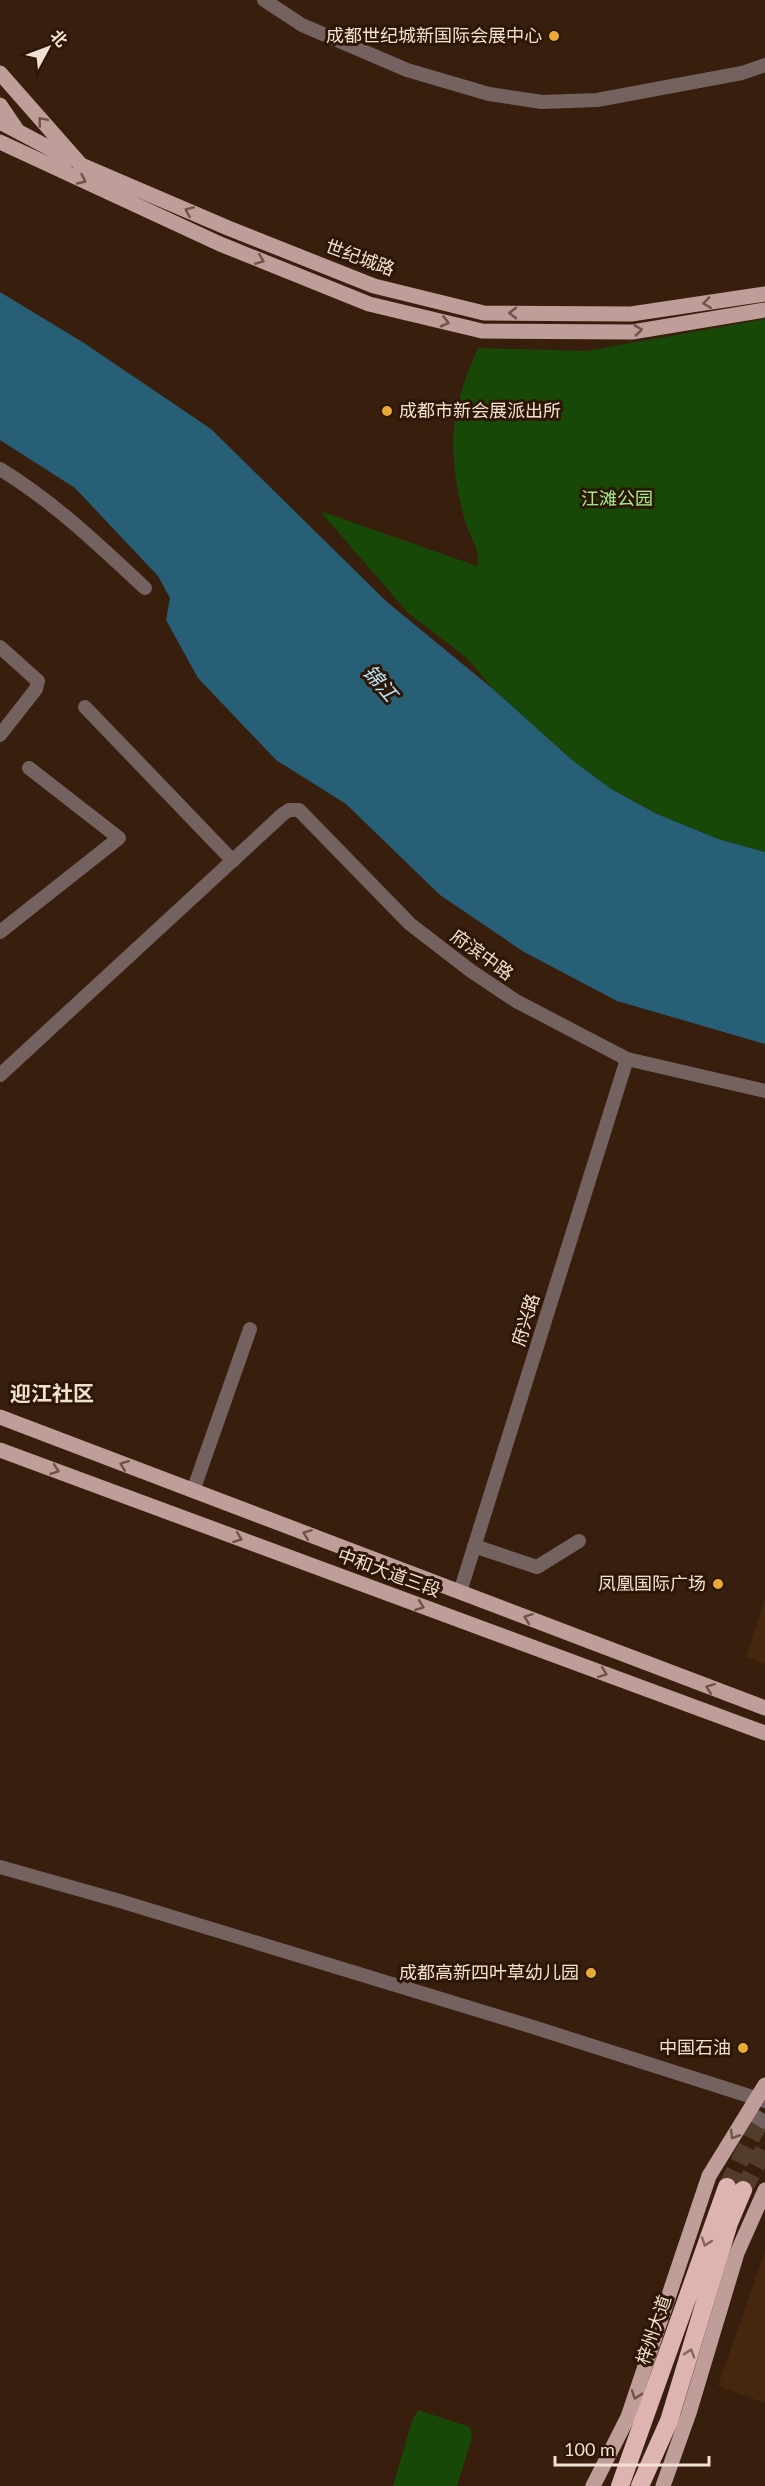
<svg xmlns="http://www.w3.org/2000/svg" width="765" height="2486" viewBox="0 0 765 2486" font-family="Lato,'Noto Sans SC',sans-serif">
<rect width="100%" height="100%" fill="#381f0d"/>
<path fill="#45260e" d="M765 1599V1664L746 1657Z
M765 2251V2403L718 2386Z"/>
<path fill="#174808" d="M765 319V852L718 839 657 814 611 789 572 760 493 689 467 658 408 613 320 511 477 566C481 549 468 534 464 518 447 449 449 413 478 348L586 351Z
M418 2410 470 2427 472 2437 457 2486H393L412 2421Z"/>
<path fill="#275f77" d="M0 292 84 343 211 429 387 602 493 689 572 760 611 789 657 814 718 839 765 852V1044L617 1001 524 952 440 895 346 804 276 760 198 678 166 620 170 598 158 576 75 488 0 440Z"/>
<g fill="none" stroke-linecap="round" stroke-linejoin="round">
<path stroke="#543c2b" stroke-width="18" stroke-dasharray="18 9" stroke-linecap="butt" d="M727 2187 753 2134 765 2114
M743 2190 765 2148"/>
<path stroke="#736260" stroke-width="14" d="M264 0 302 25 407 70 489 94 542 102 597 100 742 73 765 65
M0 469C54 502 99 545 145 588
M0 647 38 681 36 689 0 735
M85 707 233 861
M0 932 119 838 29 768
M0 1075 283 814 289 810H299L410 924 471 971 516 1001 627 1059 765 1091
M193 1491 250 1329
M474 1546 537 1567 579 1541
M460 1592 627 1059
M0 1867 120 1901 533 2027 765 2101
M748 2112 765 2122"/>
<path stroke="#bf9d99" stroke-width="15" d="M0 73 81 165 228 228 374 286 484 313 631 314 765 294
M0 105 17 130
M0 122 70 159
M0 142 220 244 369 304 482 331 632 332 765 310
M0 1417 765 1708
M0 1450 765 1733
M593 2486 628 2417 709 2176 765 2085
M663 2486 689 2413 737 2253 765 2190"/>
<path stroke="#deb4b0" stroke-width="18" d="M620 2486 727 2187
M640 2486 669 2421 729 2223 743 2190"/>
</g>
<defs><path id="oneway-chevron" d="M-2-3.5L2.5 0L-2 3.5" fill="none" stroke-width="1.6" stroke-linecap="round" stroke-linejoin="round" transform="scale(1.5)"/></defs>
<g stroke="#6f5347">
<use href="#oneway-chevron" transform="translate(42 121) rotate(-130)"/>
<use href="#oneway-chevron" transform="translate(82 180) rotate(25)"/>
<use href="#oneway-chevron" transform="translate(189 211) rotate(-157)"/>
<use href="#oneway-chevron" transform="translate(260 260) rotate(22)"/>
<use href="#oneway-chevron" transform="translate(707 303) rotate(172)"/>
<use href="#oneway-chevron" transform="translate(513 313) rotate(-180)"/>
<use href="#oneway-chevron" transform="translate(445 322) rotate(14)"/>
<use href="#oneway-chevron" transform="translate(638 330) rotate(-7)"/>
<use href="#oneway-chevron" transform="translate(124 1465) rotate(-159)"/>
<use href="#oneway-chevron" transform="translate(55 1470) rotate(20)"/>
<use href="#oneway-chevron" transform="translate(307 1534) rotate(-159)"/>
<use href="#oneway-chevron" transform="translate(238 1538) rotate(20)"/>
<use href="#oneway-chevron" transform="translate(420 1606) rotate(20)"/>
<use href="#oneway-chevron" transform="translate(528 1618) rotate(-159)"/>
<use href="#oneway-chevron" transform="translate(603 1673) rotate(20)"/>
<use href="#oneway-chevron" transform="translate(710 1688) rotate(-159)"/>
<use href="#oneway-chevron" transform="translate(734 2135) rotate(121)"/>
<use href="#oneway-chevron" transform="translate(636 2395) rotate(109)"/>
</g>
<g stroke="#86655a">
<use href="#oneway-chevron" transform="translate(706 2242) rotate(109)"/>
<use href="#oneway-chevron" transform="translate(690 2353) rotate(-73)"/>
</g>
<g fill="#e9ab38" stroke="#2e1604" stroke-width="2">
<circle cx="554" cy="36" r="6"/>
<circle cx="387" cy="411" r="6"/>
<circle cx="718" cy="1584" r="6"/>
<circle cx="591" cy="1973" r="6"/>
<circle cx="743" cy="2048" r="6"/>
</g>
<g text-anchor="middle" stroke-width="6" stroke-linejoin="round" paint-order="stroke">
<g font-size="18" fill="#f1e0d4" stroke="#2e1604" text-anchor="end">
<text x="542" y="42">成都世纪城新国际会展中心</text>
<text x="399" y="417" text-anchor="start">成都市新会展派出所</text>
<text x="706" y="1590">凤凰国际广场</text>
<text x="579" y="1979">成都高新四叶草幼儿园</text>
<text x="731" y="2054">中国石油</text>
</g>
<g font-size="18" fill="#f1e0d4" stroke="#2e1604">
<text transform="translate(360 258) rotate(20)" y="6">世纪城路</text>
<text transform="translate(482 955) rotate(36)" y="6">府滨中路</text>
<text transform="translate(526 1320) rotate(-73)" y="6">府兴路</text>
<text transform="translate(389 1573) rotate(20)" y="6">中和大道三段</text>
<text transform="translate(654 2330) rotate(-71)" y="6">梓州大道</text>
</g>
<g font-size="18" fill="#a0ed8e" stroke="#2e1604">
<text x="617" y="505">江滩公园</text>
</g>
<g font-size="20" font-style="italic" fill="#b7e6fe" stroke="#2e1604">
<text transform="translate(380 683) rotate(49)" y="7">锦江</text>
</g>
<g font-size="21" font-weight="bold" fill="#f1e0d4" stroke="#2e1604">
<text x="52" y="1401">迎江社区</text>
</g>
</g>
<g transform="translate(48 48) rotate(49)" stroke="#2e1604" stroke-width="4.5" paint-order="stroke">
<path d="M0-4.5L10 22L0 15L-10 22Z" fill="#f1e0d4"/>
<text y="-9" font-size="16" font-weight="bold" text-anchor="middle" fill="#f1e0d4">北</text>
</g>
<path d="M555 2456v9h154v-9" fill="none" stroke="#f1e0d4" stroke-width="3"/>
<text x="564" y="2456" font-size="18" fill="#f1e0d4" stroke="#2e1604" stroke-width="4.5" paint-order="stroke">100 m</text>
</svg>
